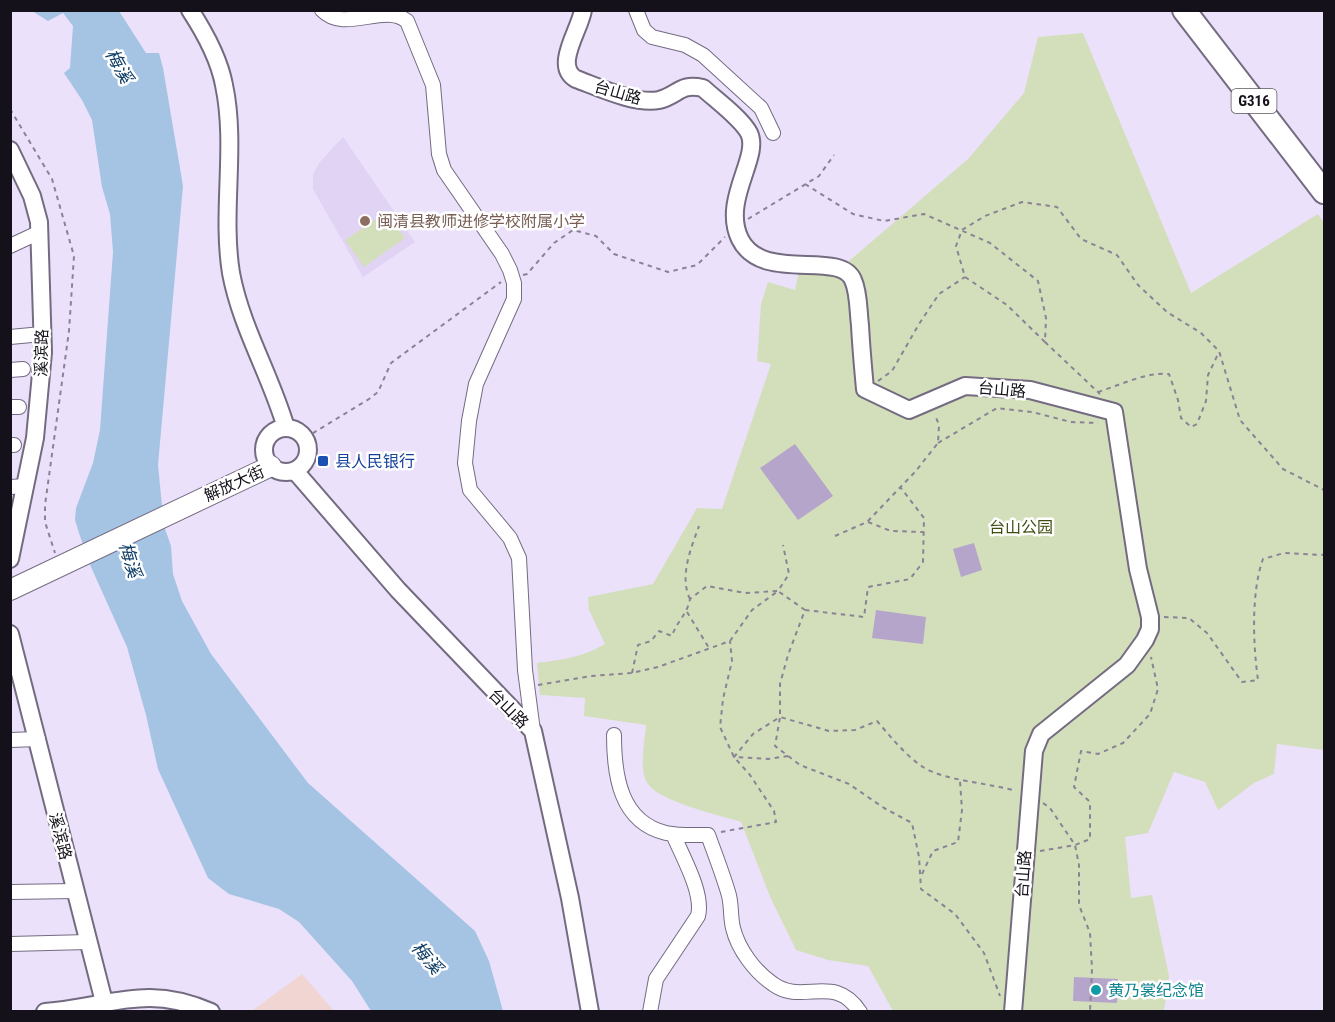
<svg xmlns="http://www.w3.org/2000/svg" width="1335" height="1022" viewBox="0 0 1335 1022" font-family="'Roboto Condensed','Noto Sans SC',sans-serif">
<rect width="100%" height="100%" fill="#ebe1fb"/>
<path fill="#f0d5d2" d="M302 974 334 1011 253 1010Z"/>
<path fill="#e0d3f4" d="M343 137 415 242 363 277 313 189V175L319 163Z"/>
<path fill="#d3dfbb" d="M1083 33 1191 293 1318 214 1324 223V750L1277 744 1274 774 1254 783 1218 810 1205 782 1174 772 1148 833 1125 837 1131 898 1152 895 1169 976 1164 1011H893L868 966 828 960 796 950 771 899 741 822C720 815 660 802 648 784 638 771 645 741 646 725L584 716 585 698 540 695 537 663C562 660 583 657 605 644L589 610 588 597 653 584 697 508 722 509 771 364 757 361 761 304 768 282 795 290 802 257 849 261 968 159 1024 93 1038 37Z
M387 212 405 238 364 267 345 240Z"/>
<path fill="#a5c3e3" d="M32 11H119L146 53H159L163 68 183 186 158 465 164 526 171 546 173 574 182 601 211 654 308 783 475 931 489 961 503 1011H371L352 981 299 922 279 909 229 894 208 878 158 769 146 715 127 647 91 567 79 533 75 520 76 508 93 463 100 430 113 252 110 214 102 187 92 120 82 100 64 73 70 68 73 26 63 13 48 21Z"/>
<path fill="#b5a5ca" d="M795 444 833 496 798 520 760 468Z
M974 543 982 570 961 577 953 549Z
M876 610 926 617 923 644 872 638Z
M1074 977 1118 979 1117 1003 1073 1001Z"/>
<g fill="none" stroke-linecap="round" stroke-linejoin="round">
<g stroke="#746b81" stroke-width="16">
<path id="minor" d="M322 10C345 34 384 2 407 21L433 85 439 154 444 170 502 254 510 270 514 283V299L476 384 469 421 465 463 470 490 510 538 519 558 525 670 533 731
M636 10 644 30 652 37 685 45 703 55 761 108 773 133
M10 246 40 232
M10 337 42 334
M10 370 23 369
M10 407H19
M10 445H14
M10 487 26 486
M614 735C614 775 620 822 666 833 680 836 694 835 708 835 715 854 722 872 728 892 732 903 730 916 733 928 738 949 755 972 773 984 803 1006 834 972 860 1012
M10 740 38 739
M10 892 75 891
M10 944 88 942
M650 1012 656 979 698 916C704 893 682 856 673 834"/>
</g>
<g stroke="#746b81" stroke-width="20">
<path id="tertiary" d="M190 10C205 33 219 58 224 85 237 146 221 211 231 273 241 327 271 376 286 428
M583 10C580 30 553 66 576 79 598 87 636 105 659 100 679 95 679 83 703 88 716 100 741 118 749 133 761 157 721 200 740 239 762 284 840 249 853 280 859 293 858 310 860 325 861 346 863 367 865 389L909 410 965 386 1030 390 1114 412 1138 569 1150 617V629L1145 640 1127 665 1041 734 1034 751 1013 1012
M10 150 32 196 39 222 43 352 35 438 10 559
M264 450a22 22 0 1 1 44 0a22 22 0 1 1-44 0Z
M295 471 398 590 533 731 570 898 590 1012
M10 634 104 1002
M45 1012C109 1007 146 983 211 1012"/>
</g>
<g stroke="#746b81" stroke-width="22">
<path id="secondary" d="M10 590 271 466"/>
</g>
<g stroke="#746b81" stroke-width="26">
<path id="trunk" d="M1184 10 1324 192"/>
</g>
<path stroke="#8a8395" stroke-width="2" stroke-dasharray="4.5 4.5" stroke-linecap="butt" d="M10 109 52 179 74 256 69 331 45 505V522L55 553
M805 184 853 214 884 221 924 214 990 243 1038 281 1046 318 1045 342 1100 394
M748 219 819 176 834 155
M523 275 527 274 554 243 573 230 596 236 614 254 668 272 697 265 725 237
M1045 342 1007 305 965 277 956 246 962 230 985 216 1022 202 1057 207 1081 239 1117 255 1138 285 1167 312 1201 333 1219 351 1240 420 1283 469 1324 490
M878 381 892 371 919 324 939 294 965 277
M1098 392C1120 385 1146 372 1169 374L1178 400 1181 418 1191 427 1197 424 1206 401 1208 375 1219 352
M305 438 369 399 378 392 391 363 501 282
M938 443 997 408 1032 412 1071 422 1098 423
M868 522 891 531 923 532
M835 536 867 522 915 472 938 443 939 425 935 415
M690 599C679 577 691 548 699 526
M805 610 864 617 868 587 910 579 923 562 924 518 901 488
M687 612 709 648
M1164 617 1189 618 1207 633 1242 682 1258 680C1253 645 1251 592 1263 559L1284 553 1324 555
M632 673 638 645 651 641 659 631 672 636C677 621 687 615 690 599L707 586 745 593 778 591 789 574 783 545
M538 685 591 676 632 673 658 667 730 641 752 610 778 591 805 610 788 655 780 684V717L829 731 855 730 877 721C890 736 905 755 923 767 945 781 990 783 1016 791
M788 756 768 759 734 757 753 734 780 717 775 746 800 765 849 784 884 808 912 823 919 857 921 889 955 914 984 953 1000 996
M1043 803 1050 808 1075 845 1079 865V905L1090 933 1092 969 1090 1012
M721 832 776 822 774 811 750 775 734 757 720 727 723 699 732 661 730 641
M1040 851 1075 845 1090 839V802L1074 787 1081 751 1098 754 1123 743 1150 714 1158 689 1151 657
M922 874 933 851 958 842 962 810 960 781"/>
<use href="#minor" stroke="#fff" stroke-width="14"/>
<use href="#tertiary" stroke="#fff" stroke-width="16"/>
<use href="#secondary" stroke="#fff" stroke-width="20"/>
<use href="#trunk" stroke="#fff" stroke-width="22"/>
</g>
<circle fill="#8d6e63" stroke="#fff" stroke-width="2" cx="365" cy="221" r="6"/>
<rect fill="#1a4fb4" stroke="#fff" stroke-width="2" x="317" y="455" width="12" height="12" rx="3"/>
<circle fill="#0f9aa8" stroke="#fff" stroke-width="2" cx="1096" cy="990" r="6"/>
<g text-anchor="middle" stroke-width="5" stroke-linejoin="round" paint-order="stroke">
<rect fill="#fff" stroke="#5b585f" stroke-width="1.5" x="1231.5" y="89" width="45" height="24" rx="4.5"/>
<g font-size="15" font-weight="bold" fill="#15111a">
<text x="1254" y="106">G316</text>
</g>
<g font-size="16" fill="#15111a" stroke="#fff">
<text transform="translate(618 92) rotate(16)" y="6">台山路</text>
<text transform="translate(41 353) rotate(-89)" y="6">溪滨路</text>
<text transform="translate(1002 389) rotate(5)" y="6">台山路</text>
<text transform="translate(234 483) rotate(-24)" y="6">解放大街</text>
<text transform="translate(509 708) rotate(45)" y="6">台山路</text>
<text transform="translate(61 836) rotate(76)" y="6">溪滨路</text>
<text transform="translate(1023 874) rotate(-86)" y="6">台山路</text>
</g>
<g font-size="16" fill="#785e54" stroke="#fff" text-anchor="start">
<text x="377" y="227">闽清县教师进修学校附属小学</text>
</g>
<g font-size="16" fill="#164399" stroke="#fff" text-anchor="start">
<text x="335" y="467">县人民银行</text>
</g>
<g font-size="16" fill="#3e4e10" stroke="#fff">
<text x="1021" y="533">台山公园</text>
</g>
<g font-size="16" fill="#0d838f" stroke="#fff" text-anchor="start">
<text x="1108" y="996">黄乃裳纪念馆</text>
</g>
<g font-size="18" font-style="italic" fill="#103e67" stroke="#fff">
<text transform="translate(119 66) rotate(61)" y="6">梅溪</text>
<text transform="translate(130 560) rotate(73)" y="6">梅溪</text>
<text transform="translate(427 958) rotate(50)" y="6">梅溪</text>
</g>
</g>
<rect width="1335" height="1022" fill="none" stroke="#15111a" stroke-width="24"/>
</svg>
